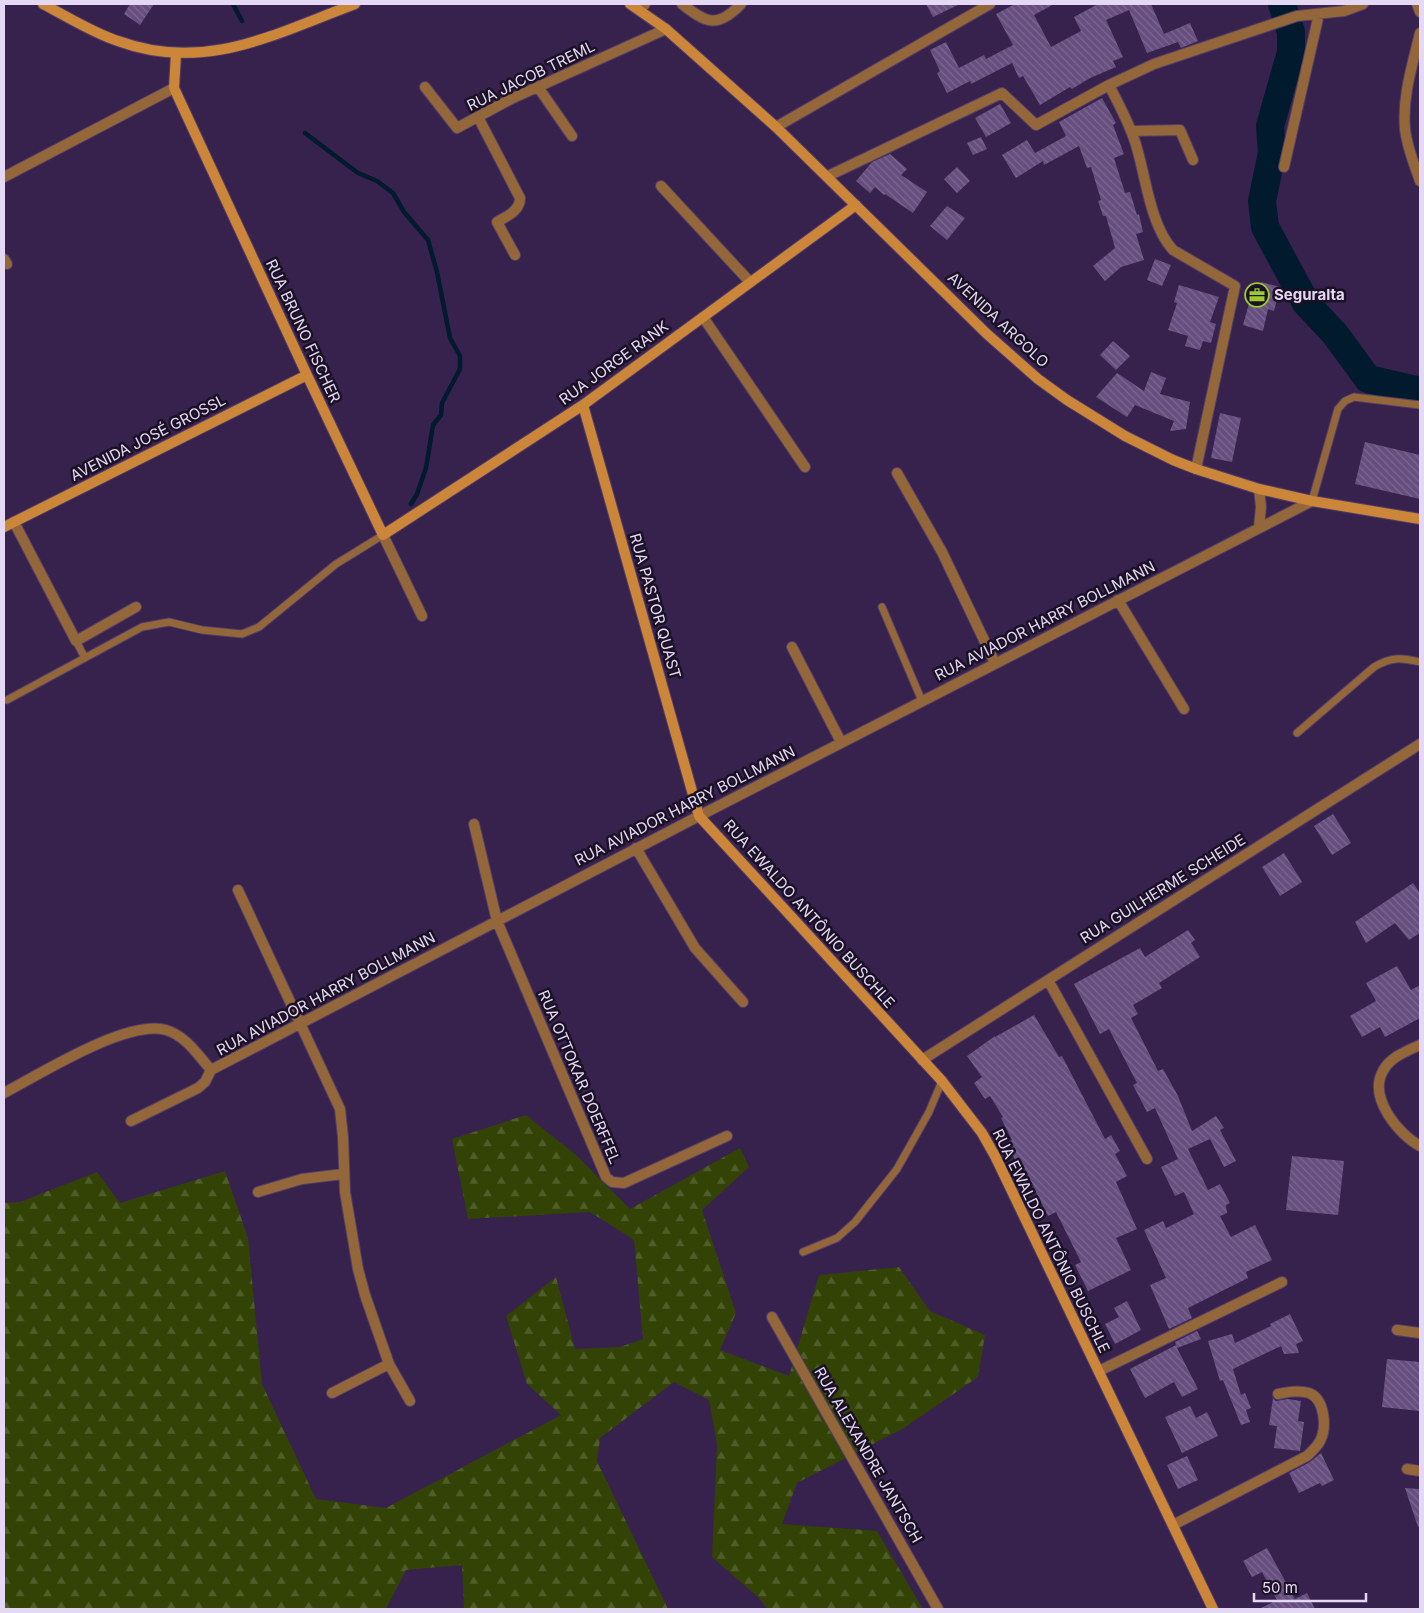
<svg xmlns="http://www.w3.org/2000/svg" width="1424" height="1613" viewBox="0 0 1424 1613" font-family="Inter,sans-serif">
<defs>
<pattern id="forest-firs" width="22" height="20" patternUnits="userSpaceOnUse" patternTransform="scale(1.25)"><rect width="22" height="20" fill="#324305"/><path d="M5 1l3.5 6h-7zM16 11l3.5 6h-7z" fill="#505d2a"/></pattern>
<pattern id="building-back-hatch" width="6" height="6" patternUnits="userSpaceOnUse" patternTransform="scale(1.25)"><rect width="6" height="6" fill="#664f7f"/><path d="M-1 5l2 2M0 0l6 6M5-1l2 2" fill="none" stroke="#7c6892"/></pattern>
</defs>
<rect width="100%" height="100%" fill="#37214d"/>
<path fill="url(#forest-firs)" d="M526 1115 576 1155 630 1209 740 1148 749 1167 702 1210 736 1313 720 1350 789 1376 819 1275 899 1267 930 1311 985 1335 978 1377 904 1428 797 1483 782 1524 877 1531 923 1609H767L760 1599 712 1557 717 1444 709 1400 674 1382 600 1438 597 1461 668 1609H464L462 1565 406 1570 386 1609H4V1203L20 1202 97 1172 120 1203 225 1171 248 1238 262 1384 316 1499 386 1508 561 1415 527 1384 506 1316 556 1277 575 1349 620 1347 643 1339 634 1240 590 1212 468 1219 452 1139Z"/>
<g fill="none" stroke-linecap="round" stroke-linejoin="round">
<path stroke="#011a2d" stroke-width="4.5" d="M233 4 242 21
M305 133 358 173 377 181 393 193 404 212 428 240 437 272 450 338 460 356V369L442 403 441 415 433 425 426 468 417 494 411 504"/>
<path stroke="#011a2d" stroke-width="28" d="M1282 4 1291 32V52L1270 126 1272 153 1262 201 1265 227 1306 303 1335 334 1368 379 1420 391"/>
</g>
<path fill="url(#building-back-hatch)" d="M130 4H154L140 25 124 14Z
M926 4H960L933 17Z
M1015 4H1054L1034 15 1051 47 1081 31 1074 17 1098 4H1151L1164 34 1190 23 1198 41 1181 48 1178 42 1147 53 1129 10 1106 20 1123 57 1113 61 1116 67 1090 78 1072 89 1070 87 1040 105 1023 76 1019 78 1012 63 971 84 970 81 947 93 937 73 940 71 930 50 946 42 959 68 984 55 986 59 1013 45 996 14Z
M1102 98 1116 123 1113 125 1124 154 1114 158 1125 193 1130 192 1137 215 1139 214 1143 232 1136 234 1144 260 1121 267 1105 281 1093 266 1115 248 1106 216H1103L1098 201 1101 200 1091 167 1087 168 1079 146 1044 165 1043 161 1016 178 1002 155 1027 140 1035 153 1066 136 1059 122Z
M1000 104 1011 123 986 137 975 118Z
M981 137 987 149 973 155 967 143Z
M890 154 907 169 901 175 927 192 913 213 885 194 884 195 875 187 870 193 856 181 872 162Z
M957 167 970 181 957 193 944 179Z
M947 206 965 218 947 240 930 226Z
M1155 259 1171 265 1162 286 1147 280Z
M1261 282 1280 287 1274 311 1268 309 1263 331 1243 325 1253 289 1259 290Z
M1179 285 1219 297 1210 322 1216 324 1211 343 1203 341 1200 350 1185 346 1188 336 1168 330 1177 303 1174 302Z
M1113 341 1130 356 1116 370 1100 355Z
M1151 372 1166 378 1160 394 1190 402 1186 429 1170 431 1174 421 1135 405 1127 417 1096 397 1117 373 1144 391Z
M1220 413 1241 418 1232 462 1211 458Z
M1365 442 1420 455V499L1355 484Z
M1333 814 1351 843 1332 855 1314 826Z
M1284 853 1302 882 1280 896 1262 867Z
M1413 883 1420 893V933L1409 940 1395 923 1366 943 1355 922Z
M1188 930 1195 940 1191 943 1200 957 1159 983 1162 988 1133 1005 1138 1014 1131 1018 1158 1071 1163 1069 1178 1096 1192 1131 1216 1116 1224 1128 1220 1130 1236 1161 1224 1167 1210 1139 1188 1149 1208 1190 1220 1184 1230 1203 1226 1205 1227 1213 1220 1216 1231 1237 1255 1225 1272 1260 1246 1272 1248 1278 1188 1308 1192 1318 1169 1329 1150 1285 1166 1278 1144 1230 1163 1221 1166 1228 1194 1214 1184 1192 1175 1196 1161 1167 1178 1159 1155 1108 1147 1112 1133 1085 1137 1083 1109 1029 1100 1034 1074 984 1140 948 1145 957Z
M1397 966 1411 990 1420 985V1018L1385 1037 1380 1027 1362 1037 1350 1016 1376 1001 1366 983Z
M1034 1015 1059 1057 1062 1056 1105 1139 1111 1135 1120 1151 1115 1154 1127 1176 1116 1182 1137 1229 1116 1238 1131 1270 1088 1291 1075 1265 1081 1262 1056 1212 1048 1216 1026 1172 1022 1174 1007 1143 1012 1140 1001 1118 1003 1117 990 1096 985 1099 974 1083 982 1077 967 1056 995 1036V1037Z
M1292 1156 1344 1161 1338 1215 1286 1210Z
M1127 1301 1141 1330 1115 1344 1105 1324 1119 1317 1114 1308Z
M1290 1314 1303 1341 1296 1344 1299 1353 1284 1354 1281 1346 1233 1369 1241 1395 1245 1393 1251 1408 1246 1410 1250 1422 1241 1425 1223 1380 1220 1381 1208 1341 1232 1334 1235 1343 1271 1326 1270 1324Z
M1197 1331 1201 1339 1177 1348 1198 1389 1182 1397 1174 1382 1145 1398 1130 1369 1176 1345 1175 1342Z
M1387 1359 1420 1362V1411L1382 1407Z
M1273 1398 1276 1401 1288 1399 1301 1401 1298 1421 1304 1422 1300 1451 1274 1448 1277 1426 1269 1425Z
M1190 1406 1196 1418 1207 1412 1218 1436 1182 1453 1165 1417Z
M1321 1453 1334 1480 1322 1486 1320 1483 1299 1493 1289 1473 1310 1462Z
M1187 1456 1198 1480 1178 1489 1167 1465Z
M1405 1488 1420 1489V1526L1418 1527Z
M1267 1548 1295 1599 1307 1593 1315 1609H1259L1277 1600 1262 1572 1252 1577 1243 1561Z"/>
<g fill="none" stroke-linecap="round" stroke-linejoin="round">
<g stroke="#533e68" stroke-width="9">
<path id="lane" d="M1312 501 1338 409 1345 401 1354 397 1420 405
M882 607 922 701
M76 641 85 658
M7 700 142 627 169 622 202 630 242 634 259 627 336 564 383 535
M1297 733 1374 667C1392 656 1401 658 1420 662
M803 1252 837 1238 855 1222 897 1169 929 1112 942 1081"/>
</g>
<g stroke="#533e68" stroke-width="12">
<path id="street" d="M682 4C706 23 717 29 741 4
M1417 4 1420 12
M640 10 645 4
M1420 33C1413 63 1402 96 1405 129 1407 147 1414 164 1420 181
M1109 85C1119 105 1130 124 1136 145 1146 177 1150 225 1173 250L1235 286 1196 469
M425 87 457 128 511 99 666 29
M538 87 572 136
M478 117 520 198C520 211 507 216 497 222L515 255
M776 127 990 4
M1132 131 1180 130 1193 160
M1284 167 1319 14
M828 176 1002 93 1036 125 1109 85 1154 64 1297 16 1344 11 1363 4
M4 177 174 88
M661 186 750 282
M4 259 7 264
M703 317 805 467
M897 473 942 552 995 663
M1259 489 1261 507 1259 527
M14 522 76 641 136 607
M383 535 422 616
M1118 600 1184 709
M792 647 841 742
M474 824 497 921 606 1177 612 1182 624 1183 727 1136
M636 848 695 948 743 1002
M238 890 340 1109 343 1137 345 1192 358 1269 365 1295 389 1364 410 1401
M1048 980 1147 1159
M1420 1045C1407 1051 1390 1057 1383 1071 1368 1097 1398 1134 1420 1146
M922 1060 1420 744
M4 1093C40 1074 127 1019 166 1030 186 1036 198 1055 211 1070
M131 1121 198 1088 205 1082 211 1070 699 816 1312 501
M258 1192 302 1179 343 1174
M772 1317 938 1609
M1397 1330 1420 1333
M1099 1371 1282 1282
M332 1393 389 1364
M1407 1469 1420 1471
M1173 1525 1307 1456C1312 1451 1317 1447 1320 1441 1327 1428 1325 1399 1309 1393 1298 1390 1288 1392 1278 1394"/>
</g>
<g stroke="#533e68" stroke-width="12">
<path id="secondary" d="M43 4C66 16 93 33 118 41 205 73 274 34 355 4
M630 4 666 29 776 127 987 334 1038 379 1067 400 1125 436 1173 460 1196 469 1259 489 1312 501 1420 519
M176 54 174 88 307 375 383 535 583 405 856 205
M583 405 699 816 942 1081 982 1133 995 1156 1213 1609
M4 527 307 375"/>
</g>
<use href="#lane" stroke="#93673a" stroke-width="7"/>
<use href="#street" stroke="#93673a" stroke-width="10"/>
<use href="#secondary" stroke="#cc8639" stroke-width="10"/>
</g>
<defs>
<g id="office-ring" transform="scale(1.25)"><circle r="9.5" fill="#1a1124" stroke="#9dca30" stroke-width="1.5"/><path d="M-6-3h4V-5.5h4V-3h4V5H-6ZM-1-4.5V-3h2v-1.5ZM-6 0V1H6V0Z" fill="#9dca30"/></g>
</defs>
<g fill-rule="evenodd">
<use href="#office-ring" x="1257" y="295"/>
</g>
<g text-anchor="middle" stroke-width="5" stroke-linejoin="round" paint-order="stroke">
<g font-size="15" fill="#e5d8f5" stroke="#1a1124">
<text transform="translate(531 76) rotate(-26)" y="5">RUA JACOB TREML</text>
<text transform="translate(998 320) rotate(43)" y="5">AVENIDA ARGOLO</text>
<text transform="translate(303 331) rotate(65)" y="5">RUA BRUNO FISCHER</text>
<text transform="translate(614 363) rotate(-36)" y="5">RUA JORGE RANK</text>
<text transform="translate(148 438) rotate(-27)" y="5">AVENIDA JOSÉ GROSSL</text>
<text transform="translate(655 606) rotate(74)" y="5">RUA PASTOR QUAST</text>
<text transform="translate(1045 621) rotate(-27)" y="5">RUA AVIADOR HARRY BOLLMANN</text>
<text transform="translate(685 806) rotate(-27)" y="5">RUA AVIADOR HARRY BOLLMANN</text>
<text transform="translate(1163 889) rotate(-32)" y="5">RUA GUILHERME SCHEIDE</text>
<text transform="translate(809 914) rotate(48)" y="5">RUA EWALDO ANTÔNIO BUSCHLE</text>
<text transform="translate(326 994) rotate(-28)" y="5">RUA AVIADOR HARRY BOLLMANN</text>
<text transform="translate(579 1077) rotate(67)" y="5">RUA OTTOKAR DOERFFEL</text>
<text transform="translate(1051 1241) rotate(64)" y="5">RUA EWALDO ANTÔNIO BUSCHLE</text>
<text transform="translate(868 1455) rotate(60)" y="5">RUA ALEXANDRE JANTSCH</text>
</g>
<g font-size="15" font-weight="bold" fill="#e5d8f5" stroke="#1a1124" text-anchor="start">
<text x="1274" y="300">Seguralta</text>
</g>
</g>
<rect width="1424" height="1613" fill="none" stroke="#e5d8f5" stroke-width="10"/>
<path d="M1254 1593v8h112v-8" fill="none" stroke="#e5d8f5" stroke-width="2.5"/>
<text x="1262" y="1593" font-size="15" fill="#e5d8f5" stroke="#1a1124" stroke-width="4" paint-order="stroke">50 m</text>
</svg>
